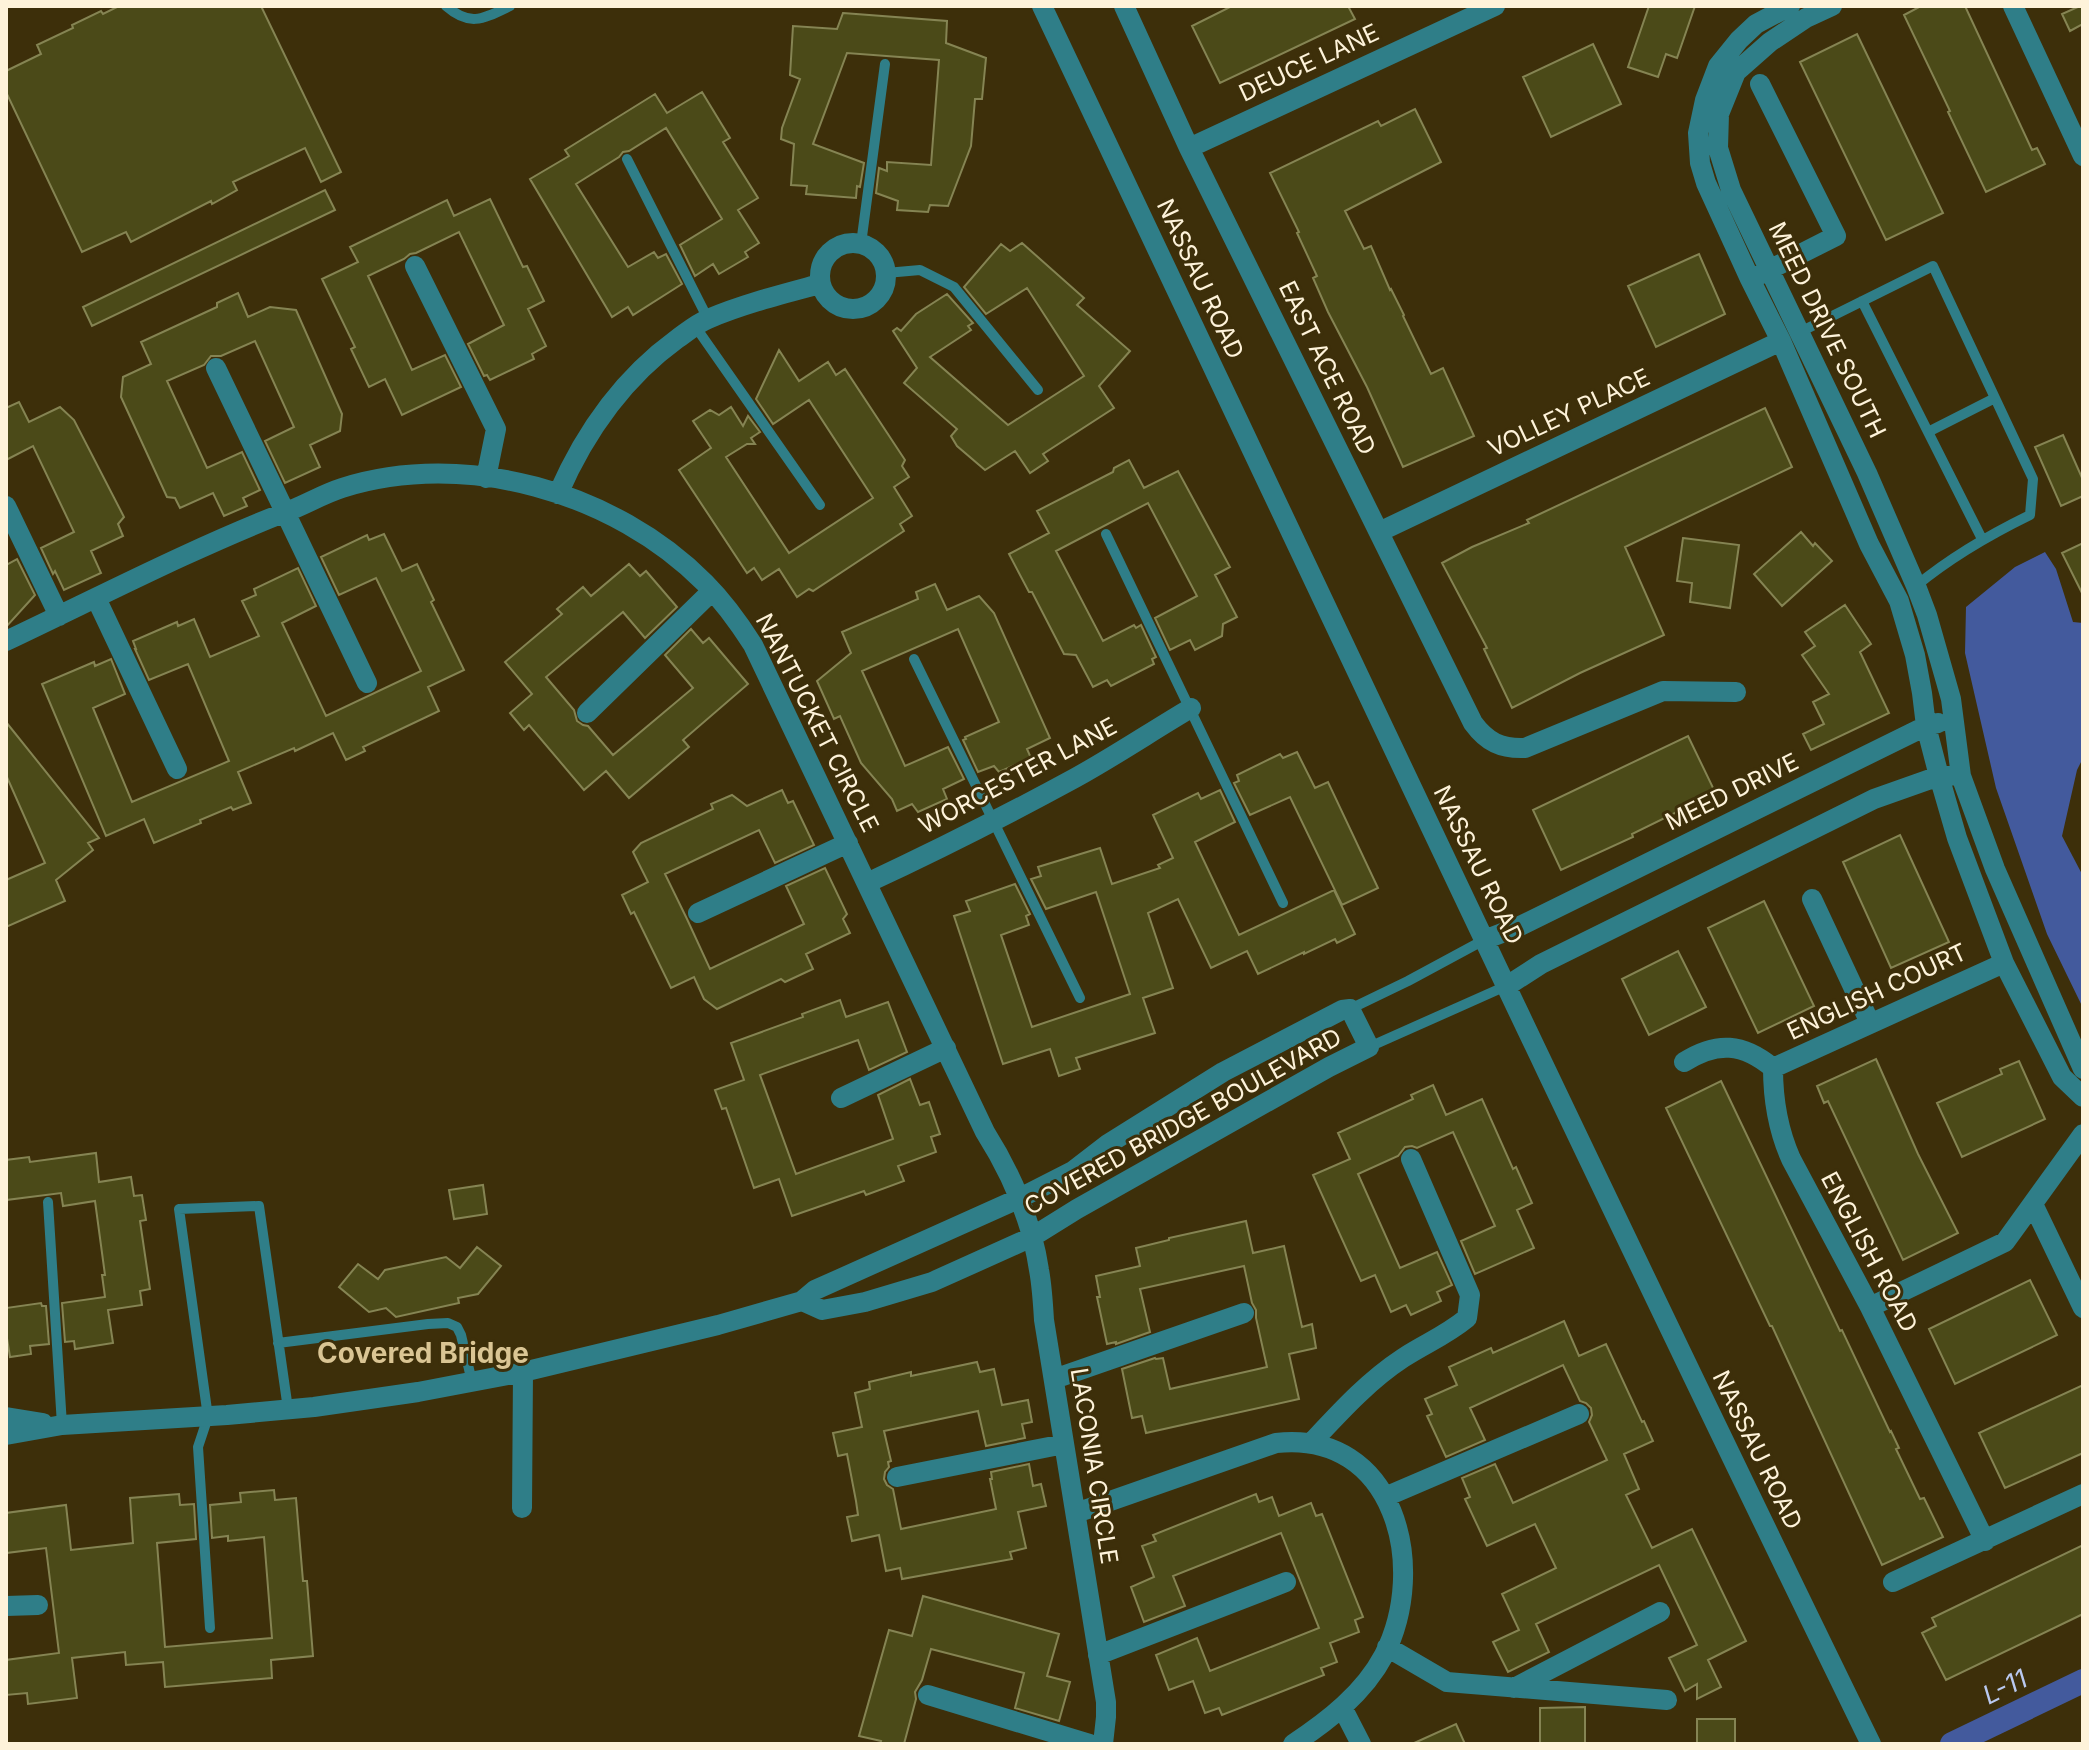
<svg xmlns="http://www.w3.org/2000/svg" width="2089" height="1750" viewBox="0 0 2089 1750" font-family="Inter,sans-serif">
<rect width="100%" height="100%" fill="#3d2f0a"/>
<path fill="#435a9d" d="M2045 552 2056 569 2073 622 2083 623V758L2077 770 2062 836 2083 876V1008L2047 934 1996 788 1965 653 1966 607 2015 567Z"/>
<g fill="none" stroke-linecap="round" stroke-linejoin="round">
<path stroke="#435a9d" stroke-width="24" d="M1952 1744 2083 1681"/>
</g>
<path fill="#4b4a18" stroke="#858453" stroke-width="2" d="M119 6H261L341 172 321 182 305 148 233 182 237 190 212 204 211 201 131 242 126 232 82 252 6 92V71L41 54 37 45 73 28 72 25 101 11 103 14Z
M1232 6H1348L1355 19 1220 83 1192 26Z
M1649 6H1695L1677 58 1666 54 1658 77 1628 67Z
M1921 6H1965L2032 150 2037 148 2045 164 1986 192 1948 112 1950 111 1904 15Z
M2080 6H2083V24L2070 31 2062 14Z
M843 13 947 21 946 43 986 58 982 99H975L971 146 948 206 930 205 928 212 897 210 898 201 876 193 879 168 887 171V162L931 165 939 60 847 53 813 144 864 163 860 187 857 186 856 198 806 194 807 186 791 185 794 144 781 139 782 128 800 79 790 75 793 26 837 29Z
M1857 34 1943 213 1886 240 1800 62Z
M1593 44 1621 104 1551 137 1523 77Z
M702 92 730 138 723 142 758 198 738 210 759 243 745 252 748 257 719 274 713 264 695 276 680 245 722 219 666 128 629 151 623 152 619 157 576 184 628 267 654 252 658 258 666 254 682 284 633 315 628 307 612 317 530 179 569 156 565 150 655 94 667 113Z
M1415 109 1441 162 1345 211 1364 249 1371 246 1390 290 1391 289 1404 315 1403 316 1431 374 1443 368 1474 436 1403 467 1367 387 1328 312 1313 278 1317 276 1297 233 1299 232 1270 173 1378 121 1381 126Z
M325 190 335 210 92 326 83 307Z
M490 199 523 267 527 266 544 301 528 309 546 346 532 354 534 359 490 380 487 375 484 376 468 344 504 325 459 232 416 253 410 254 404 259 368 276 412 370 445 355 461 387 402 415 385 379 369 387 351 349 355 347 322 279 358 262 350 247 447 200 454 216Z
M1022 243 1084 298 1077 305 1130 351 1099 386 1114 408 1043 454 1048 461 1030 473 1015 451 985 470 957 446 951 436 957 429 904 383 917 368 893 331 897 328 901 331 916 314 947 294 973 323 968 326 971 330 930 357 1008 425 1084 376 1027 288 986 314 964 287 1001 244 1010 251Z
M1699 254 1725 314 1656 347 1628 286Z
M238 293 248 317 270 307 296 310 342 414 340 431 310 445 320 467 285 483 265 441 294 427 255 341 221 356H211L204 365 167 381 207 468 242 452 260 490 243 498 247 506 224 516 213 493 180 508 175 498 167 497 121 397 123 377 151 364 141 342 217 307V303Z
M779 350 799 381 828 362 836 375 845 369 905 460 902 466 909 477 894 487 912 516 900 524 904 531 813 591 809 589 797 597 779 569 762 580 754 568 747 573 679 470 711 448 693 421 710 410 719 415 731 407 743 426 748 416 760 432 751 438 755 444H747L726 457 789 553 873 498 809 400 773 424 756 399Z
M19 402 29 422 60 407 74 420 124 517 118 524 123 536 91 551 101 573 64 590 55 571 53 574 41 548 74 532 33 446 6 460V408Z
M1765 408 1792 467 1625 547 1664 635 1580 673 1512 708 1484 649 1487 648 1442 563 1472 547 1529 523 1527 520Z
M2063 435 2083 480V496L2061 506 2035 447Z
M1129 460 1144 488 1178 471 1230 567 1215 575 1237 617 1223 624 1222 636 1195 650 1190 640 1170 650 1155 618 1197 596 1148 503 1056 551 1103 641 1134 625 1136 628 1141 625 1156 657 1152 659 1154 664 1111 686 1107 680 1093 687 1076 655 1064 654 1032 592H1029L1009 554 1049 533 1037 511 1113 472 1114 468Z
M1801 532 1813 546 1815 543 1832 561 1782 606 1754 574Z
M384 534 402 571 417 564 434 600 431 602 464 670 428 687 439 711 363 747 365 751 346 760 333 733 295 751 294 748 238 772 251 803 233 810 231 807 200 820 201 823 154 843 144 819 106 836 42 684 94 662 95 666 111 659 125 694 93 708 132 802 229 761 188 664 149 680 135 649H136L133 641 177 622 178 626 194 619 210 657 259 636 242 601 256 595 254 589 298 568 316 606 282 623 326 716 421 671 376 578 339 595 321 557 367 535 369 540Z
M1683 538 1739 545 1730 608 1690 602 1692 583 1677 581Z
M2083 543V595L2062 553Z
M17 559 35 595 6 627V565Z
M629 564 640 576 646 571 677 607 645 638 623 612 546 677 574 710 577 721 583 725 588 726 613 755 693 688 665 655 691 629 703 643 709 638 748 684 683 740 689 747 629 798 606 771 584 790 529 725 524 730 510 713 532 694 505 662 562 614 557 609 583 587 591 596Z
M935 584 947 610 979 596 994 613 1050 738 1027 749 1031 758 999 772 994 766 978 772 963 740 966 739 965 737 999 722 958 629 862 671 905 766 948 747 964 779 943 789 947 799 918 812 912 804 897 811 892 799 861 763 840 716 834 719 817 681 851 653 842 632 918 599 916 592Z
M1845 605 1871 644 1860 652 1889 713 1811 750 1803 734 1824 724 1813 702 1829 694 1802 655 1815 646 1805 632Z
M6 722 99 838 88 843 93 850 56 880 65 901 6 927V880L45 863 6 775Z
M1688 736 1716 794 1690 807 1689 806 1632 834 1633 837 1561 870 1533 810Z
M1297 752 1315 788 1328 782 1378 888 1342 905 1290 797 1250 815 1234 783 1239 781 1237 775 1280 754 1283 758Z
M782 790 788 803 793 801 814 845 775 863 759 830 665 874 687 919 710 969 804 924 786 886 825 868 847 914 843 919 850 933 806 954 813 969 785 982 781 979 717 1009 704 999 694 977 671 988 634 912 631 914 622 895 648 882 633 852 641 843 713 809 711 804 732 795 747 806Z
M1220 790 1235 822 1195 842 1239 935 1334 890 1355 934 1337 943 1335 939 1304 954V952L1258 974 1247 951 1211 968 1178 899 1148 913 1173 988 1143 998 1155 1033 1076 1058 1080 1069 1059 1076 1050 1049 1003 1064 954 916 970 911 966 901 1015 884 1030 914 1026 916 1029 925 1001 935 1032 1027 1130 994 1096 892 1046 909 1031 879 1041 876 1038 867 1100 848 1112 884 1160 868 1158 865 1173 858 1153 815 1198 793 1201 799Z
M1900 835 1949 942 1891 968 1843 862Z
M1764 901 1814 1006 1758 1033 1708 928Z
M1678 951 1706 1007 1649 1035 1622 979Z
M840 1000 846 1017 888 1002 907 1052 869 1070 858 1040 760 1075 796 1174 893 1139 878 1095 910 1079 920 1105 929 1102 940 1134 931 1137 936 1152 898 1166 904 1181 866 1195 864 1191 792 1216 779 1179 754 1188 726 1108 722 1109 715 1090 744 1080 731 1043 803 1017 802 1014Z
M1876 1059 1918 1154 1958 1233 1903 1260 1828 1101 1824 1103 1817 1086Z
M2019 1061 2045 1119 1962 1157 1937 1103 2002 1074 2000 1069Z
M1721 1081 1840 1331 1842 1330 1890 1432 1891 1431 1899 1448 1896 1449 1920 1499 1924 1498 1943 1537 1882 1565 1772 1326H1770L1666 1108Z
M1433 1085 1446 1115 1482 1099 1513 1169 1516 1167 1532 1203 1517 1210 1534 1248 1475 1274 1461 1241 1495 1226 1453 1132 1417 1148 1412 1146 1405 1147 1398 1156 1358 1174 1400 1268 1437 1252 1452 1285 1437 1292 1441 1301 1411 1315 1406 1305 1391 1312 1375 1275 1361 1281 1313 1175 1350 1159 1338 1133 1413 1099 1411 1095Z
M96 1153 99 1182 131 1177 134 1196 142 1195 146 1220 140 1221 150 1289 140 1291 142 1305 108 1310 113 1343 75 1349 74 1341 65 1342 62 1303 105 1297 102 1275H105L95 1201 63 1206 61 1193 6 1200V1160L29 1157 30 1162Z
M483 1185 487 1214 454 1219 449 1190Z
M1246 1221 1253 1253 1284 1246 1302 1327 1312 1324 1316 1348 1289 1354 1299 1399 1146 1433 1142 1416 1132 1418 1122 1369 1155 1358 1156 1359 1163 1358 1170 1389 1267 1367 1256 1318V1310L1252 1303 1244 1266 1140 1289 1150 1332 1116 1344V1342L1107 1344 1097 1297H1100L1096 1276 1140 1266 1136 1248 1169 1240V1238Z
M477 1247 501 1266 478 1294 458 1298 459 1303 396 1317 386 1308 369 1312 339 1287 358 1264 378 1279 385 1270 446 1257 460 1268Z
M2030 1280 2057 1335 1955 1384 1929 1329Z
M41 1303 42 1306H46L49 1344 30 1346 31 1354 10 1357 6 1332V1308Z
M1564 1321 1579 1356 1606 1344 1642 1422 1644 1421 1653 1441 1624 1454 1639 1489 1626 1495 1652 1548 1692 1529 1746 1641 1708 1660 1721 1687 1697 1699V1684L1685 1691 1669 1658 1697 1645 1659 1565 1536 1624 1549 1652 1508 1672 1493 1642 1519 1630 1502 1594 1556 1568 1535 1524 1487 1546 1465 1499 1470 1497 1462 1478 1495 1464 1513 1503 1607 1460 1589 1422 1592 1415 1591 1408 1586 1403 1580 1401 1563 1365 1470 1408 1485 1440 1446 1457 1427 1416 1432 1414 1425 1399 1457 1385 1449 1367 1491 1348 1493 1353Z
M977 1362 980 1372 994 1369 1002 1405 1028 1400 1032 1422 1022 1424 1025 1438 986 1446 978 1411 884 1431 891 1461 888 1462 889 1467 885 1472 884 1479 887 1485 893 1489 901 1529 996 1509 990 1479H992L991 1472 1029 1464 1033 1486 1041 1484 1046 1506 1018 1512 1026 1548 1010 1552 1012 1559 902 1579 900 1568 886 1571 879 1535 852 1541 847 1517 858 1515 856 1501 847 1454 838 1456 833 1433 862 1427 855 1393 870 1389 869 1382 911 1372V1376Z
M2083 1385V1453L2005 1488 1979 1433Z
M274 1490 275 1500 296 1498 303 1581H307L313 1656 271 1660 272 1678 165 1687 163 1662 126 1665 125 1652 72 1658 77 1698 28 1704 27 1693 6 1695V1660L59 1653 46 1548 6 1553V1513L66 1505 71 1550 133 1543 130 1498 179 1494 180 1505 194 1504 196 1539 157 1543 165 1647 272 1638 264 1537 228 1541V1536L212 1538 210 1505 241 1502 240 1493Z
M1256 1494 1259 1502 1272 1497 1279 1516 1311 1503 1316 1516 1322 1514 1363 1617 1355 1620 1359 1632 1330 1643 1337 1662 1321 1668 1324 1675 1222 1715 1219 1708 1205 1713 1193 1681 1169 1690 1156 1655 1197 1638 1210 1671 1319 1628 1281 1533 1173 1576 1185 1606 1144 1622 1131 1587 1154 1577 1142 1546 1156 1541 1153 1535Z
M2083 1545V1614L1946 1680 1922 1633 1936 1626 1932 1618Z
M923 1596 1059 1634 1047 1676 1070 1682 1059 1721 1015 1708 1024 1673 931 1649 922 1680 915 1692 916 1699 904 1744H880L881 1741 859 1736 889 1630 912 1636Z
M1585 1707V1744L1540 1743V1708Z
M1697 1719H1735V1744H1697Z
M1456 1724 1465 1744H1412Z"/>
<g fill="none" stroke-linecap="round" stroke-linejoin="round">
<path stroke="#2f7e88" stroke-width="10" d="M446 6C470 27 483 19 510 6
M627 159 708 319
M861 244 885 64
M886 273 920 270 954 287 1038 390
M1862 301 1982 539
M695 326 820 505
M1796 334 1933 266 2033 479 2030 515C1989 535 1951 557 1916 586
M1928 432 1995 398
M1106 534 1283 903
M914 659 1080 998
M1350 1009 1408 981 1484 940
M1369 1047 1506 986
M48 1202 62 1425
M278 1343 428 1324 448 1323 457 1327 461 1335 472 1382
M210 1628 198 1447 208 1417 179 1209 259 1206 288 1409"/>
<path stroke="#2f7e88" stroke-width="20" d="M1042 6C1317 586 1589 1167 1871 1744
M1124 6 1189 148 1473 723C1487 742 1501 749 1525 748L1663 691 1736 692
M1790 6 1756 24 1739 40 1718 66 1705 100 1698 133 1700 163 1706 183 1750 279 1781 341 1869 544 1899 601 1915 655 1922 693 1926 726 1939 776 1957 838 2004 963 2062 1077 2083 1097
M1832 6 1806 18 1770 42 1736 72 1719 114 1718 148 1731 190 1867 473 1916 586 1927 615 1951 699 1961 776 1995 869 2083 1069
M2013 6 2083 156
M1189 148 1495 6
M820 276a33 33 0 1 1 66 0a33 33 0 1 1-66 0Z
M415 266 496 429 486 478
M1759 275 1836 236 1760 84
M216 368 367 683
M558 494C585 432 622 379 677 339 687 332 696 324 708 319 743 304 783 294 820 284
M6 506 59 616
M1379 532 1781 341
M96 598 177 769
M6 641C99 597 191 549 286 512 305 505 323 494 342 488 465 449 615 492 705 583 724 602 739 623 753 645L985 1132C1011 1173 1032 1222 1039 1270 1042 1286 1043 1303 1044 1320L1106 1702V1717L1103 1744
M587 713 712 591
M867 883C938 850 1007 815 1075 778 1115 756 1152 731 1191 708
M1812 899 1870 1023
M698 913 848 843
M1484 940 1520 926 1926 726 1938 723
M1507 986 1541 964 1874 799 1939 776H1950
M1684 1062C1717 1041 1743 1043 1773 1068 1773 1100 1778 1130 1791 1159L1870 1307 1985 1541
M1773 1068 2004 963
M841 1098 946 1048
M2033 1204 2083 1308
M1870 1307 2005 1242 2083 1134
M1054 1379 1244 1313
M6 1417 43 1423
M6 1435 62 1425 227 1415 314 1407 418 1392 523 1372 718 1325 802 1301 815 1290 1018 1199 1073 1171 1108 1144 1223 1072 1342 1010 1350 1009 1369 1047 1329 1067 1077 1209 1032 1237 932 1282 865 1302 822 1310 802 1301
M1311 1443C1340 1412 1368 1381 1403 1358 1426 1343 1445 1336 1467 1318L1470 1295 1411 1159
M897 1477 1064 1444
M1385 1497 1579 1414
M522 1508 523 1372
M1076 1513 1276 1443C1395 1430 1429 1567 1384 1655 1364 1693 1328 1721 1293 1744
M1893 1582 2083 1494
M6 1606 38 1605
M1387 1647 1447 1682 1667 1700
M1098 1655 1286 1582
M1514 1688 1660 1612
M928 1695 1090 1744
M1342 1707 1361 1744"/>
</g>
<g text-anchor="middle" stroke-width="6" stroke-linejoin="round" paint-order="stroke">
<g font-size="24" fill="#fef3da" stroke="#3d2f0a">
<text transform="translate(1309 63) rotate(-25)" y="8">DEUCE LANE</text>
<text transform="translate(1200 279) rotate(65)" y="8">NASSAU ROAD</text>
<text transform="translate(1827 330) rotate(64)" y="8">MEED DRIVE SOUTH</text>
<text transform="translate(1327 368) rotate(64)" y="8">EAST ACE ROAD</text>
<text transform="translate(1569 413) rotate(-25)" y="8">VOLLEY PLACE</text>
<text transform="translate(817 723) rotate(63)" y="8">NANTUCKET CIRCLE</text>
<text transform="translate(1018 776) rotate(-28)" y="8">WORCESTER LANE</text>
<text transform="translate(1732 792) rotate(-26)" y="8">MEED DRIVE</text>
<text transform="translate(1478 865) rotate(64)" y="8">NASSAU ROAD</text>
<text transform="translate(1877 992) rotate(-25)" y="8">ENGLISH COURT</text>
<text transform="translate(1183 1122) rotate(-29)" y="8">COVERED BRIDGE BOULEVARD</text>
<text transform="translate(1869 1252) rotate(62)" y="8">ENGLISH ROAD</text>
<text transform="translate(1757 1450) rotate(64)" y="8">NASSAU ROAD</text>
<text transform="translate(1094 1466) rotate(81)" y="8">LACONIA CIRCLE</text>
</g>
<g font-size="26" font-style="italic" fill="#bac9f0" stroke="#3d2f0a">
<text transform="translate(2005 1687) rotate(-26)" y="9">L-11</text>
</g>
<g font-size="28" font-weight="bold" fill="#dac594" stroke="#3d2f0a">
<text x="423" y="1363">Covered Bridge</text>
</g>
</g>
<rect width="2089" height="1750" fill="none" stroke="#fef3da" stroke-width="16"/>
</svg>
